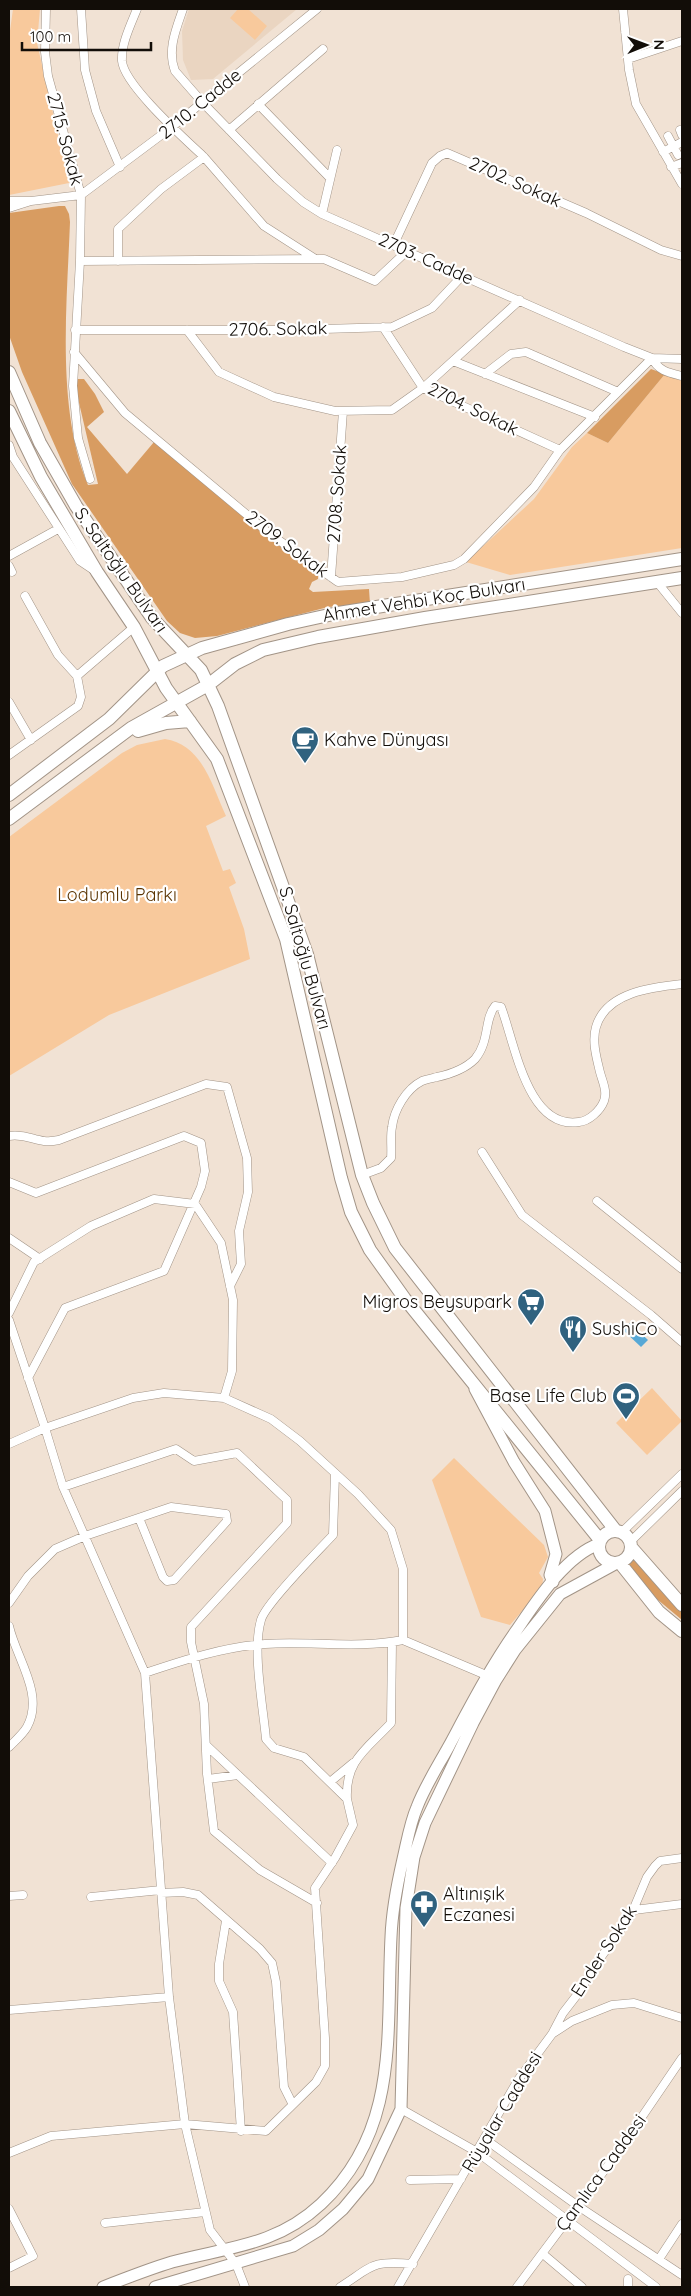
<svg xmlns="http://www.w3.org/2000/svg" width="691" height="2296" viewBox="0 0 691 2296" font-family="Quicksand,sans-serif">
<rect width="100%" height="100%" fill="#f1e2d4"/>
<path fill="#ead5c1" d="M189 9H297L213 79 191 80 183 60 182 31Z"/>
<path fill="#f8c99c" d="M13 9H40L37 43 69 183 9 195V38Z
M238 9H248L267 26 255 40 230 18Z
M665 374 682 381V548L510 575 466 562 534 499 572 447 587 433 608 443Z
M165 739C203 745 212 786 226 816L206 826 223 871 230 869 236 883 229 887 244 929 250 959 109 1015 9 1076V837L122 753 137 745Z
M652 1388 682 1421 647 1455 616 1423Z
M454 1458 544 1545 548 1557 539 1573 543 1579 542 1588 510 1625 481 1617 432 1480Z"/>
<path fill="#d89c61" d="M59 206H65L69 214 70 222C67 304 56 409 88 485L98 484 76 390 77 379H84L95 394 104 412 87 427 127 474 154 442 318 574V579L312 582 309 589 313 592 369 589 370 604 328 607 217 636 195 638 180 633 167 621 72 484 22 372 9 335V213Z
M651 369 665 374 608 443 587 433Z
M634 1557 653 1582 682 1612V1620L621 1569Z"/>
<path fill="#57a8d6" d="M630 1323 648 1340 641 1347 623 1330Z"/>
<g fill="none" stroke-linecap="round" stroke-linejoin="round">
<g stroke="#a29487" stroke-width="9">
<path id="street" d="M46 9 45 52 48 76 81 195 80 261 73 386 78 438 90 479
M81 9 85 70 96 111 120 167
M137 9C131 24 121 44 122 61 124 85 185 139 204 157
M183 9C176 29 167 50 175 71L203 103 277 179 303 202 322 214 624 347 652 358 682 359
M623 9 629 70 636 104 682 184
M628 59 682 41
M258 104 330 178
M229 130 323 49
M680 130 682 135
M668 136 678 155
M663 152 682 142
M671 167 682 163
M9 201H31L81 195 172 127 317 9
M9 208 31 201
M322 214 337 150
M394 244 432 163 440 156 447 153 586 213 661 250 682 256
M80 261 324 259 375 281 408 250
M118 261V229L161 189 204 157 264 226 314 258
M383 327 423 388 560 450
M75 330H289L392 327 432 308 463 275
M187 330 219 372 274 397 335 411 392 410 423 388 520 300
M74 352 125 413 270 534 338 582 402 577 454 565 464 559 534 487 560 450 652 358C658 371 670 373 682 376
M453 361 595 417
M485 374 511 354 526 352 618 392
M9 445 13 457 80 561 92 569
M9 556 58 529
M9 566 12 572
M331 577 343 411
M657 582 682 613
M25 596 58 655 77 676
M77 676 134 627
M9 702 31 740
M9 755 78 706 81 697 77 676
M9 1136C31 1133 36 1145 59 1140L206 1084 227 1087 247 1158 248 1192 239 1231 241 1264 230 1286
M482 1152 522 1215 651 1315 682 1342
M362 1175 381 1168 391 1158C392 1148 390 1137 392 1127 394 1110 406 1089 422 1081 427 1079 433 1078 437 1077 451 1074 465 1069 475 1059 490 1041 484 1019 495 1006L501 1007C515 1043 527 1130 579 1122 589 1121 600 1111 604 1101 608 1090 601 1079 599 1068 596 1056 592 1040 596 1027 606 992 653 987 682 984
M9 1182 36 1193 184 1136 201 1143 205 1171 201 1187 164 1271 65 1308 28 1378
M597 1201 682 1269
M9 1238 40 1259
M9 1313 34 1262 91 1226 154 1199 195 1204 221 1243 233 1300 232 1371 224 1398
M9 1320 45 1428 9 1444
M63 1487 176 1449 194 1461 237 1453 287 1500V1523L191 1627V1642L204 1704 207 1774 214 1831 260 1870 317 1903
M621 1533 682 1474
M630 1542 682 1491
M9 1603 28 1576 55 1549 85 1536 171 1507 226 1514 227 1521 174 1580 167 1581 163 1577 139 1518
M9 1626C16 1658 45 1694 27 1727 23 1734 15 1741 9 1747
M145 1673C184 1660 223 1647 265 1644 311 1641 358 1649 403 1640
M206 1745 332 1863
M208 1779 238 1775
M330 1782 353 1763
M347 1799C345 1760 367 1749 391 1723L392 1642
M161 1893 183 1892 198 1895 260 1949 272 1963 276 1982 284 2087 292 2103
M9 1896 23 1895
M91 1897 161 1890
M634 1910 682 1904
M226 1921 219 1964V1981L233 2012 241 2131
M9 2010 169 1997
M553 2032 563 2013 580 1991 594 1967 631 1915 647 1877 655 1866 660 1861 682 1858
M401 2109 477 2152 656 2287
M485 2139 578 2206 682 2275
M9 2153 51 2136 185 2124 266 2131 316 2082 325 2066V2038L315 1888 335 1858 353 1825 347 1799 304 1757 274 1748 266 1739C263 1706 252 1650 261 1620 265 1604 319 1550 333 1535L335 1474
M410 2180 461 2179
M9 2209 33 2256 9 2268
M105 2223 205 2212
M543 2254 582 2287
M659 2259 682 2224
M628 2279V2287
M245 2287 236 2264 210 2230 185 2124 169 1997 145 1673 63 1487 45 1428 133 1398 164 1393 224 1398 271 1419 300 1441 358 1494 391 1530 403 1569V1640L486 1675
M340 2287C373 2266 371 2260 413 2264
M398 2287 518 2080 552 2034 572 2021 612 2005 634 2003 682 2018
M517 2287 618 2152 682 2058"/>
</g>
<g stroke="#a29487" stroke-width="13">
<path id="secondary" d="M475 1389 514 1462 545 1511 556 1554 550 1575 553 1582
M103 2287C126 2278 149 2269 172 2262 228 2247 276 2246 321 2204 400 2130 386 2034 391 1937 392 1910 397 1885 403 1859 407 1842 410 1823 417 1807 425 1786 438 1766 449 1746 470 1707 490 1668 516 1631 536 1602 565 1556 599 1544
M155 2287 293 2246 319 2230 343 2209 368 2179 401 2109 406 1908 414 1857 425 1823 473 1723 496 1680 515 1650 560 1594 615 1564"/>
</g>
<g stroke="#a29487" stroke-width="14">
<path id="primary" d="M9 372 40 443 76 506 152 618 201 670 218 706 307 954 362 1175 373 1203 395 1248 616 1531
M9 411 41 477 97 572 134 627 166 688 217 759 286 939 341 1178 351 1212 370 1250 405 1299 600 1540
M138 731 166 723 190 721
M9 795 109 719 163 666 202 648 288 624 338 613 682 559
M9 819 131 728 208 685 235 664 263 650 318 637 425 618 682 578
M599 1547a16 16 0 1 1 32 0a16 16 0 1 1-32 0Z
M631 1547 682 1605
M620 1563 659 1612 682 1631"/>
</g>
<use href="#street" stroke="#fff" stroke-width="8"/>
<use href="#secondary" stroke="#fff" stroke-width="11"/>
<use href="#primary" stroke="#fff" stroke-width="12"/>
</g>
<defs>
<g id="cafe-pin" transform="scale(1.4375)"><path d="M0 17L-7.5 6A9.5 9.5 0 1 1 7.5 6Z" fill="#30627f" stroke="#fff"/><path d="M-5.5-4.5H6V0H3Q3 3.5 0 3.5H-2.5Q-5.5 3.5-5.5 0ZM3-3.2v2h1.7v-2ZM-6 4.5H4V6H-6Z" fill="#fff"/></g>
<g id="supermarket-pin" transform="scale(1.4375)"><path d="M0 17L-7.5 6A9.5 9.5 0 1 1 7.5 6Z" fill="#30627f" stroke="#fff"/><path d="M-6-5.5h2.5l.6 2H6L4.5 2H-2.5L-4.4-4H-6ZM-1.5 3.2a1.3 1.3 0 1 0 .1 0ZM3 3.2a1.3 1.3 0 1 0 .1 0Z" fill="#fff"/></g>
<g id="restaurant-pin" transform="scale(1.4375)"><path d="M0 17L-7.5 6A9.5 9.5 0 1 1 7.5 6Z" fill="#30627f" stroke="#fff"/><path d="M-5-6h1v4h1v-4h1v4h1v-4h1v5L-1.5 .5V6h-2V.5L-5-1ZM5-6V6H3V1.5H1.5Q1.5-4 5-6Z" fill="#fff"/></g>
<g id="stadium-pin" transform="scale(1.4375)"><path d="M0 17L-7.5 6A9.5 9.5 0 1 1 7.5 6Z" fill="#30627f" stroke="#fff"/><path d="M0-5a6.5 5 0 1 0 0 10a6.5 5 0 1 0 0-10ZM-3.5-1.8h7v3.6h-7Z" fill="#fff"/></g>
<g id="pharmacy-pin" transform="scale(1.4375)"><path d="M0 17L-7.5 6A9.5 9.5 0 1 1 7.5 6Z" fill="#30627f" stroke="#fff"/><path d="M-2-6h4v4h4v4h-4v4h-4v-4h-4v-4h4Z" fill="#fff"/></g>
</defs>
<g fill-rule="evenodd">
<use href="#cafe-pin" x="305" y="740"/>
<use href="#supermarket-pin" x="531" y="1302"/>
<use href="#restaurant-pin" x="573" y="1329"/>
<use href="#stadium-pin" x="626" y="1396"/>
<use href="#pharmacy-pin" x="424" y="1904"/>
</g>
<g text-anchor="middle" stroke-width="4.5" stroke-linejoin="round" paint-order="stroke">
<g font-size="18" fill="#120d08" stroke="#fff">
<text transform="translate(200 104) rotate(-39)" y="6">2710. Cadde</text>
<text transform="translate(65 139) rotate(75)" y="6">2715. Sokak</text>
<text transform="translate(515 182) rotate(24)" y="6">2702. Sokak</text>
<text transform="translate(426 259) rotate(24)" y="6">2703. Cadde</text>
<text transform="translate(278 329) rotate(-1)" y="6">2706. Sokak</text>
<text transform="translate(473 409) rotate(26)" y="6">2704. Sokak</text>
<text transform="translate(337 494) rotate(-86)" y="6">2708. Sokak</text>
<text transform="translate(287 544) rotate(37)" y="6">2709. Sokak</text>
<text transform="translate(121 570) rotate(55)" y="6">S. Saltoğlu Bulvarı</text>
<text transform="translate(424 600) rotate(-9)" y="6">Ahmet Vehbi Koç Bulvarı</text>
<text transform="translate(305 958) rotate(74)" y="6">S. Saltoğlu Bulvarı</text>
<text transform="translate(604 1951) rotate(-57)" y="6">Ender Sokak</text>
<text transform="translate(502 2112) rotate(-59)" y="6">Rüyalar Caddesi</text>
<text transform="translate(601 2173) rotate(-54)" y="6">Çamlıca Caddesi</text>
</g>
<g font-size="18" fill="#120d08" stroke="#fff" text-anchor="start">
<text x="324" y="746">Kahve Dünyası</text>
<text x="512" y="1308" text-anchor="end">Migros Beysupark</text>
<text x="592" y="1335">SushiCo</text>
<text x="607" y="1402" text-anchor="end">Base Life Club</text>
<text x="443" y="1900">Altınışık<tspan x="443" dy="21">Eczanesi</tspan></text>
</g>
<g font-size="18" fill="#5b3402" stroke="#fff">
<text x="117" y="901">Lodumlu Parkı</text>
</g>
</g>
<rect width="691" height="2296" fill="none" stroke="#120d08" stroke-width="20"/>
<g transform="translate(646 45) rotate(89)" stroke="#ffffff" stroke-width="4" paint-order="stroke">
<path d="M0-4L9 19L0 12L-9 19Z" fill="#120d08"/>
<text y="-8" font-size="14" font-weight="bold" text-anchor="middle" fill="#120d08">N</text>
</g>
<path d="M22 42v8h129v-8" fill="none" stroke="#120d08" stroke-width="2.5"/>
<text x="30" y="42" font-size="15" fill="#120d08" stroke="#ffffff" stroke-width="4" paint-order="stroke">100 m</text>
</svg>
